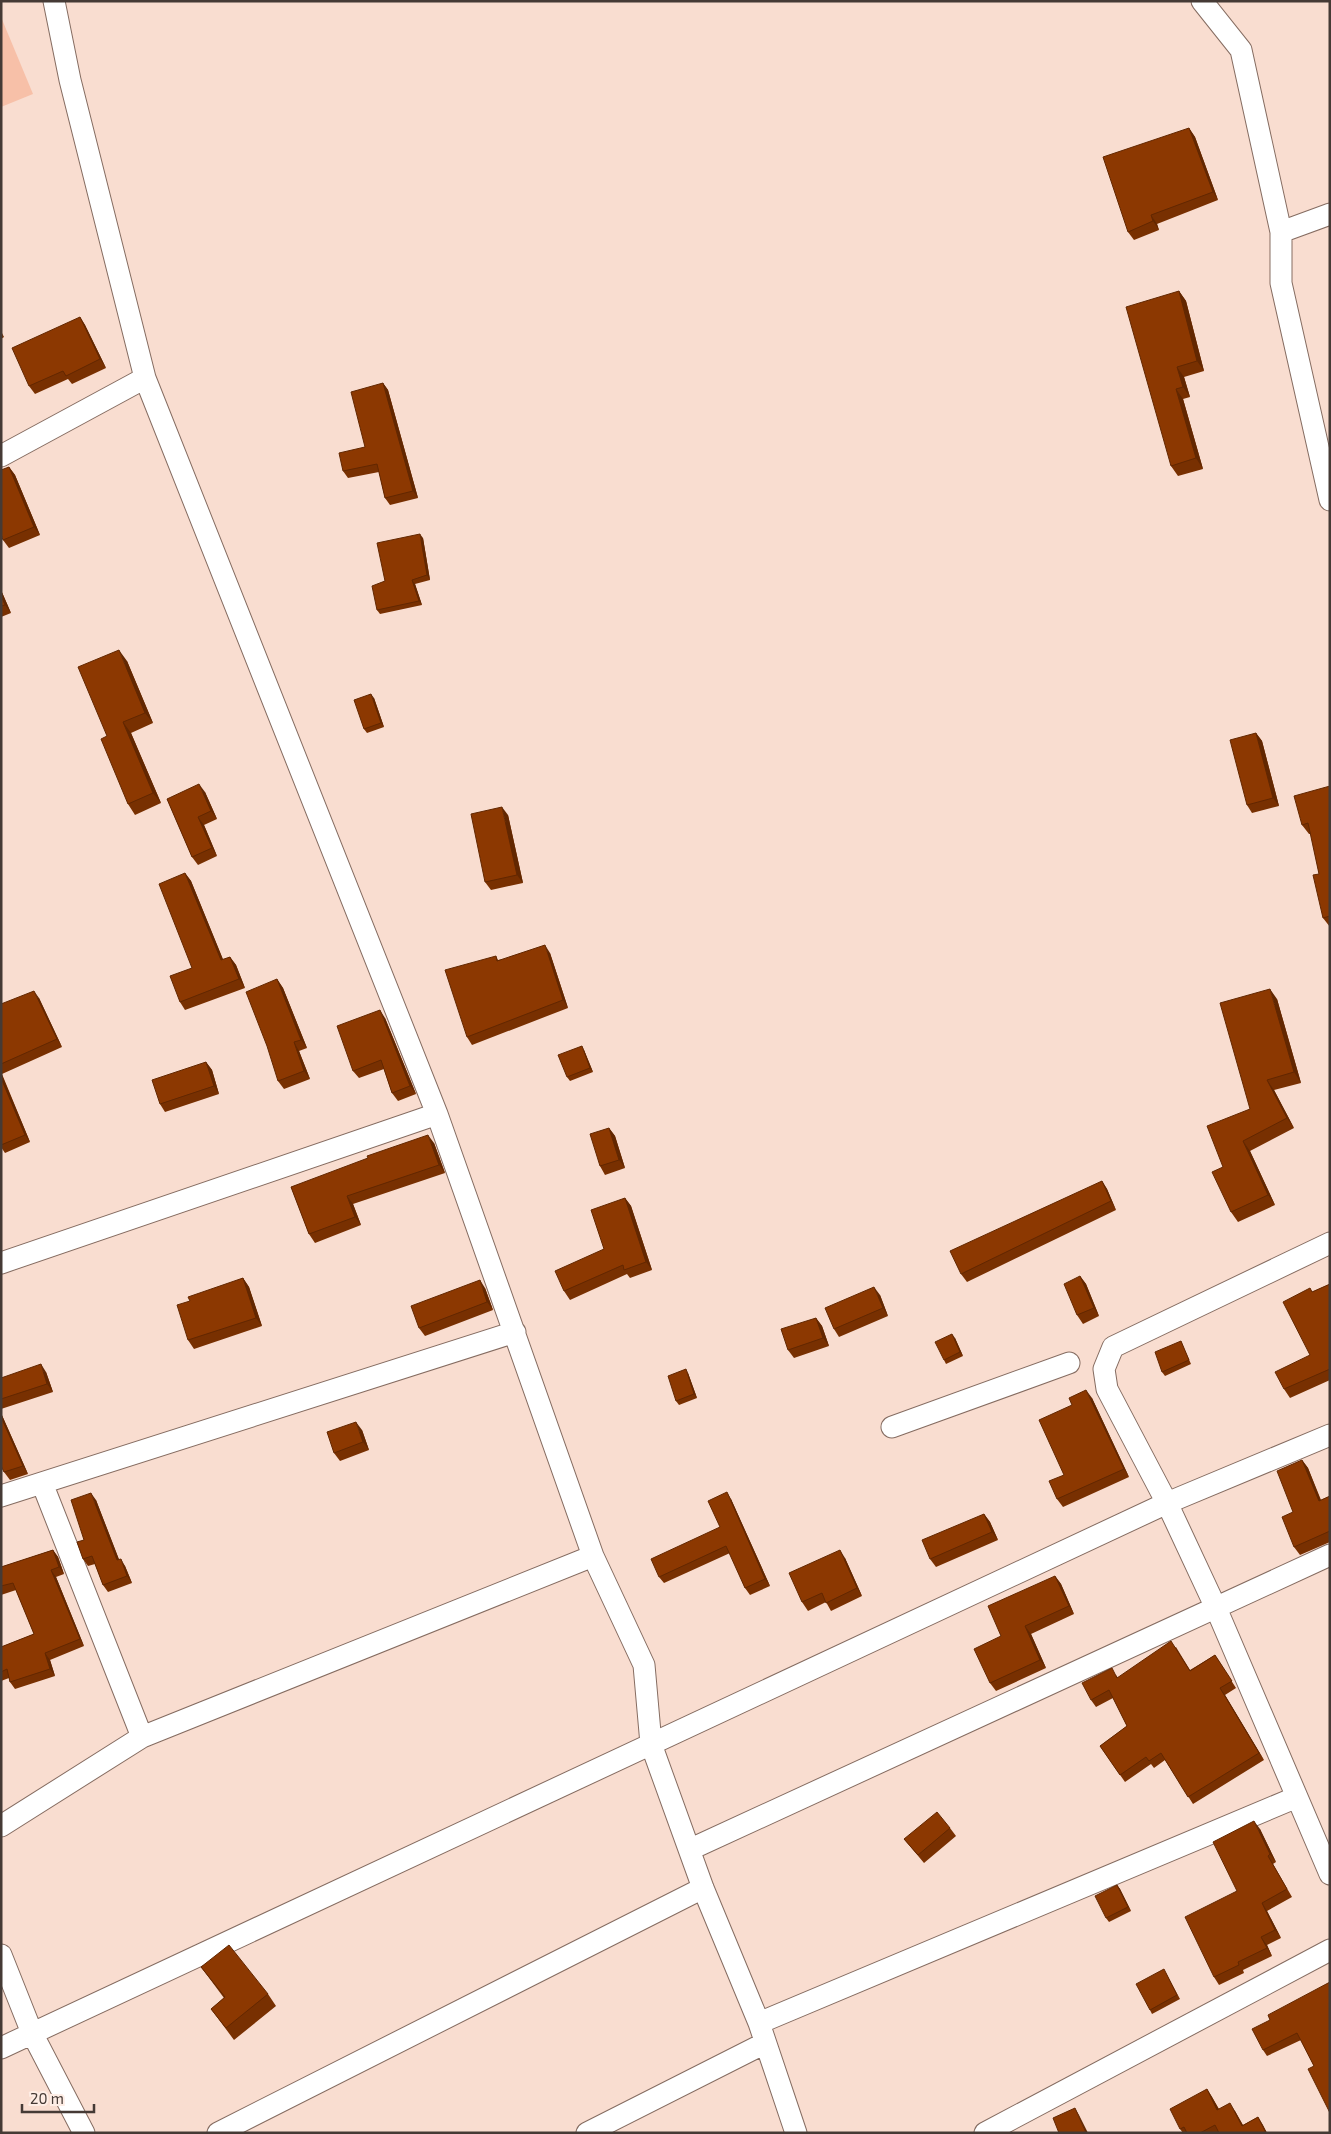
<svg xmlns="http://www.w3.org/2000/svg" width="1331" height="2134" viewBox="0 0 1331 2134" font-family="'Exo 2',sans-serif">
<rect width="100%" height="100%" fill="#f9ddd0"/>
<path fill="#f7c0a8" d="M1 17 33 94 1 107Z"/>
<g fill="none" stroke-linecap="round" stroke-linejoin="round">
<g stroke="#856c61" stroke-width="23">
<path id="street" d="M54 1 70 80 145 378 437 1114 593 1556 644 1665 651 1744 703 1888 759 2023 796 2133
M1202 1 1241 50 1281 232
M1330 214 1281 232V283L1330 500
M1 456 145 378
M1330 1243 1113 1347 1104 1369 1107 1389 1167 1503 1216 1608 1330 1874
M1 1263 437 1114
M892 1427 1069 1363
M42 1483 142 1737
M1 1496 515 1332
M1 1826 142 1737 593 1556
M691 1849 1330 1555
M1 1955 32 2033 84 2133
M759 2023 1297 1797
M1 2048 1167 1503 1330 1435
M218 2133 703 1888
M587 2133 765 2043
M985 2133 1330 1950"/>
</g>
<use href="#street" stroke="#fff" stroke-width="21"/>
</g>
<path fill="#783001" d="M1189 128 1195 137 1218 200 1157 224 1159 230 1134 240 1128 232Z
M1179 291 1186 301 1204 371 1184 377 1190 397 1183 399 1203 469 1178 476 1171 466Z
M80 317 85 325 106 368 72 384 68 379 35 394 29 386Z
M1 331 4 337 1 339Z
M383 383 388 390 418 498 390 505 385 498 379 472 348 478 343 471 365 447Z
M9 467 15 475 40 535 9 548 3 540Z
M423 538 430 580 415 584 422 605 380 614 377 610 385 581Z
M1 590 11 613 1 617Z
M127 661 153 723 131 733 161 803 135 815 128 804 107 736Z
M374 698 384 727 367 733 364 729Z
M1256 733 1262 741 1279 806 1252 813 1247 805Z
M1330 786V927L1323 918 1319 874 1311 834H1309L1302 825Z
M205 792 217 819 204 825 217 856 198 865 192 857 167 799Z
M508 815 523 883 491 890 485 882Z
M185 873 191 881 223 960 230 957 236 965 245 988 185 1010 180 1002 192 968Z
M550 953 568 1008 472 1045 467 1037 496 956 498 960Z
M277 979 283 988 307 1048 299 1051 310 1079 284 1089 278 1081Z
M39 998 62 1047 2 1074 30 1142 5 1153 1 1147V1004Z
M1277 999 1301 1083 1274 1090 1294 1128 1250 1151 1275 1205 1238 1222 1231 1212 1223 1167 1250 1109Z
M385 1018 416 1094 398 1101 392 1093 384 1069 359 1078 353 1071Z
M584 1050 593 1072 570 1081 567 1077Z
M206 1062 212 1070 219 1094 165 1112 160 1104Z
M609 1128 615 1136 625 1168 605 1175 600 1166Z
M434 1143 445 1173 353 1204 361 1225 315 1243 309 1234 291 1187Z
M1102 1181 1107 1189 1116 1210 967 1282 961 1274Z
M625 1198 631 1206 652 1270 630 1278 627 1274 570 1300 564 1291 604 1249Z
M1080 1276 1086 1284 1099 1316 1083 1324 1077 1315Z
M243 1278 249 1287 262 1326 194 1349 188 1340 190 1301Z
M1330 1284V1380L1290 1398 1284 1389 1310 1355V1288L1312 1292Z
M485 1288 493 1310 425 1336 419 1328Z
M880 1295 888 1316 839 1337 834 1329Z
M816 1318 822 1326 829 1346 794 1358 788 1350Z
M955 1338 963 1356 946 1364 944 1360Z
M1181 1341 1183 1346 1191 1364 1165 1376 1162 1372Z
M46 1372 53 1392 1 1409V1378Z
M688 1373 697 1398 679 1405 676 1401Z
M1092 1398 1129 1477 1063 1507 1057 1499Z
M1 1413 28 1474 10 1480 4 1472 2 1467 1 1468Z
M362 1430 369 1450 340 1461 334 1453Z
M1302 1460 1308 1468 1321 1500 1330 1496V1542L1300 1555 1294 1547 1293 1512Z
M731 1499 770 1586 750 1595 745 1588 730 1553 664 1583 659 1577 720 1527Z
M96 1500 119 1560 125 1566 132 1583 108 1592 103 1585 95 1564 88 1566 83 1559 84 1540Z
M984 1514 990 1522 998 1540 936 1567 930 1559Z
M53 1550 58 1557 64 1574 56 1577 84 1646 50 1660 55 1676 15 1689 10 1682 9 1678 1 1681V1647L34 1634 16 1590 1 1595V1567Z
M845 1558 862 1596 831 1611 826 1602 808 1611 802 1602Z
M1055 1576 1061 1584 1074 1614 1031 1634 1046 1668 996 1691 990 1683 1001 1636Z
M1176 1647 1190 1670 1215 1655 1236 1688 1225 1695 1264 1760 1193 1804 1165 1760 1154 1768 1151 1764 1125 1782 1100 1746 1127 1726 1113 1698 1096 1707 1091 1700 1116 1675 1118 1678Z
M950 1828 956 1836 924 1863 904 1839Z
M1260 1829 1276 1862 1273 1864 1292 1897 1267 1911 1281 1938 1267 1945 1272 1956 1243 1970 1244 1973 1219 1985 1214 1977 1237 1891Z
M1117 1885 1120 1889 1131 1911 1109 1922 1106 1918Z
M201 1967 268 1994 276 2006 234 2040 211 2009 224 1998Z
M1166 1973 1180 1999 1152 2014 1150 2010Z
M1330 1982 1314 2066 1301 2040 1267 2056 1263 2050 1270 2020Z
M1207 2089 1212 2097 1219 2109 1235 2111 1243 2125 1258 2117 1267 2133H1183L1180 2129Z"/>
<path fill="#622701" d="M1189 128 1195 137 1218 200 1213 192Z
M1151 215 1157 224 1159 230 1153 221Z
M1179 291 1186 301 1204 371 1197 361Z
M80 317 85 325 106 368 100 359Z
M1177 367 1184 377 1190 397 1183 387Z
M383 383 388 390 418 498 413 491Z
M1176 389 1183 399 1203 469 1196 458Z
M9 467 15 475 40 535 34 527Z
M420 534 423 538 430 580 427 575Z
M412 580 415 584 422 605 419 601Z
M1 590 11 613 5 605 1 596Z
M119 650 127 661 153 723 145 713Z
M371 694 374 698 384 727 381 723Z
M123 722 131 733 161 803 153 793Z
M1256 733 1262 741 1279 806 1273 798Z
M199 784 205 792 217 819 211 811Z
M502 807 508 815 523 883 517 875Z
M198 817 204 825 217 856 212 848Z
M185 873 191 881 227 969 221 960Z
M545 945 550 953 568 1008 563 1000Z
M230 957 236 965 245 988 239 979Z
M277 979 283 988 307 1048 301 1040Z
M1270 989 1277 999 1301 1083 1294 1072Z
M34 991 39 998 62 1047 57 1039Z
M380 1010 385 1018 416 1094 410 1086Z
M294 1042 299 1051 310 1079 304 1071Z
M582 1046 584 1050 593 1072 590 1068Z
M206 1062 212 1070 219 1094 214 1086Z
M1 1073 30 1142 25 1135 1 1078Z
M1267 1080 1274 1090 1294 1128 1287 1118Z
M609 1128 615 1136 625 1168 619 1160Z
M428 1135 434 1143 445 1173 439 1165Z
M1243 1141 1250 1151 1275 1205 1268 1195Z
M1102 1181 1107 1189 1116 1210 1111 1201Z
M347 1196 353 1204 361 1225 355 1217Z
M625 1198 631 1206 652 1270 646 1262Z
M1080 1276 1086 1284 1099 1316 1094 1308Z
M243 1278 249 1287 262 1326 256 1318Z
M480 1280 485 1288 493 1310 487 1302Z
M874 1287 880 1295 888 1316 883 1308Z
M816 1318 822 1326 829 1346 823 1338Z
M952 1334 955 1338 963 1356 960 1352Z
M41 1364 46 1372 53 1392 47 1384Z
M686 1369 688 1373 697 1398 694 1394Z
M1086 1390 1092 1398 1129 1477 1124 1469Z
M1 1413 28 1474 23 1466 1 1417Z
M356 1422 362 1430 369 1450 363 1442Z
M1302 1460 1308 1468 1324 1509 1319 1501Z
M727 1492 731 1499 770 1586 765 1579Z
M91 1493 96 1500 122 1567 117 1560Z
M984 1514 990 1522 998 1540 992 1532Z
M53 1550 58 1557 64 1574 59 1567Z
M840 1550 845 1558 862 1596 857 1588Z
M121 1559 125 1566 132 1583 127 1576Z
M51 1570 56 1577 84 1646 80 1639Z
M1055 1576 1061 1584 1074 1614 1069 1606Z
M1025 1626 1031 1634 1046 1668 1040 1660Z
M45 1653 50 1660 55 1676 50 1669Z
M1220 1688 1225 1695 1264 1760 1259 1753Z
M1254 1821 1260 1829 1276 1862 1270 1854Z
M1117 1885 1120 1889 1131 1911 1128 1907Z
M1262 1903 1267 1911 1281 1938 1275 1930Z
M1261 1937 1267 1945 1272 1956 1267 1948Z
M1207 2089 1212 2097 1223 2117 1217 2110Z
M1230 2103 1235 2111 1247 2133 1242 2126Z
M1075 2108 1079 2115 1088 2133H1086Z
M1258 2117 1263 2125 1267 2133H1266Z"/>
<path fill="#8c3801" stroke="#622701" d="M1189 128 1213 192 1151 215 1153 221 1128 232 1103 157Z
M1179 291 1197 361 1177 367 1183 387 1176 389 1196 458 1171 466 1126 307Z
M80 317 100 359 66 376 63 371 29 386 12 348Z
M383 383 413 491 385 498 377 464 343 471 339 453 365 447 351 392Z
M9 467 34 527 3 540 1 534V470Z
M420 534 427 575 412 580 419 601 377 610 372 586 385 581 377 543Z
M1 596 5 605 1 606Z
M119 650 145 713 123 722 153 793 128 804 101 739 107 736 78 667Z
M371 694 381 723 364 729 354 700Z
M1256 733 1273 798 1247 805 1230 740Z
M199 784 211 811 198 817 212 848 192 857 167 799Z
M1330 786V916L1323 918 1313 875 1319 874 1308 823 1302 825 1294 796Z
M502 807 517 875 485 882 471 814Z
M185 873 221 960 230 957 239 979 180 1002 170 976 192 968 159 884Z
M545 945 563 1000 467 1037 445 970 496 956 497 961Z
M277 979 301 1040 294 1042 304 1071 278 1081 267 1046 246 992Z
M1270 989 1294 1072 1267 1080 1287 1118 1243 1141 1268 1195 1231 1212 1212 1172 1223 1167 1207 1126 1250 1109 1220 1003Z
M34 991 57 1039 1 1064V1004Z
M380 1010 410 1086 392 1093 381 1060 353 1071 337 1026Z
M582 1046 590 1068 567 1077 558 1055Z
M206 1062 214 1086 160 1104 152 1080Z
M1 1078 25 1135 1 1145Z
M609 1128 619 1160 600 1166 590 1134Z
M428 1135 439 1165 347 1196 355 1217 309 1234 291 1187 368 1158 367 1156Z
M1102 1181 1111 1201 961 1274 950 1251Z
M625 1198 646 1262 624 1270 623 1265 564 1291 555 1271 604 1249 591 1210Z
M1080 1276 1094 1308 1077 1315 1064 1284Z
M243 1278 256 1318 188 1340 177 1305 190 1301 188 1297Z
M480 1280 487 1302 419 1328 411 1306Z
M1330 1284V1369L1284 1389 1275 1372 1310 1355 1283 1302 1310 1288 1312 1292Z
M874 1287 883 1308 834 1329 825 1308Z
M816 1318 823 1338 788 1350 781 1329Z
M952 1334 960 1352 944 1360 935 1342Z
M1181 1341 1189 1360 1162 1372 1155 1352Z
M41 1364 47 1384 1 1399V1378Z
M686 1369 694 1394 676 1401 668 1376Z
M1086 1390 1124 1469 1057 1499 1049 1481 1064 1475 1039 1420 1072 1405 1069 1398Z
M1 1417 23 1466 4 1472 1 1466Z
M356 1422 363 1442 334 1453 327 1432Z
M1302 1460 1319 1501 1330 1496V1531L1294 1547 1282 1517 1293 1512 1277 1471Z
M727 1492 765 1579 745 1588 726 1546 659 1577 651 1559 720 1527 708 1501Z
M91 1493 117 1560 121 1559 127 1576 103 1585 92 1556 83 1559 77 1542 84 1540 71 1500Z
M984 1514 992 1532 930 1559 922 1540Z
M53 1550 59 1567 51 1570 80 1639 45 1653 50 1669 10 1682 7 1669 1 1672V1647L34 1634 13 1583 1 1586V1567Z
M840 1550 857 1588 826 1603 822 1593 802 1602 789 1573Z
M1055 1576 1069 1606 1025 1626 1040 1660 990 1683 974 1649 1001 1636 988 1606Z
M1171 1641 1190 1671 1215 1655 1232 1681 1220 1688 1259 1753 1188 1797 1161 1753 1149 1761 1146 1757 1120 1775 1100 1746 1127 1726 1109 1690 1091 1700 1082 1683 1112 1668 1117 1678Z
M937 1812 950 1828 918 1855 904 1839Z
M1254 1821 1270 1854 1268 1856 1287 1889 1262 1903 1275 1930 1261 1937 1267 1948 1238 1962 1239 1965 1214 1977 1185 1917 1237 1891 1213 1842Z
M1117 1885 1128 1907 1106 1918 1095 1896Z
M229 1945 268 1994 226 2028 211 2009 225 1997 201 1967Z
M1164 1969 1177 1995 1150 2010 1136 1984Z
M1330 1982V2113L1308 2069 1314 2066 1297 2033 1263 2050 1252 2029 1270 2020 1268 2015Z
M1207 2089 1217 2110 1230 2103 1242 2126 1258 2117 1266 2133H1219L1215 2125 1200 2133H1187L1184 2127 1180 2129 1170 2109Z
M1075 2108 1086 2133H1059L1053 2118Z"/>
<rect width="1331" height="2134" fill="none" stroke="#453a35" stroke-width="5"/>
<path d="M22 2104v8h72v-8" fill="none" stroke="#453a35" stroke-width="2.5"/>
<text x="30" y="2104" font-size="15" fill="#453a35" stroke="#feede5" stroke-width="4" paint-order="stroke">20 m</text>
</svg>
